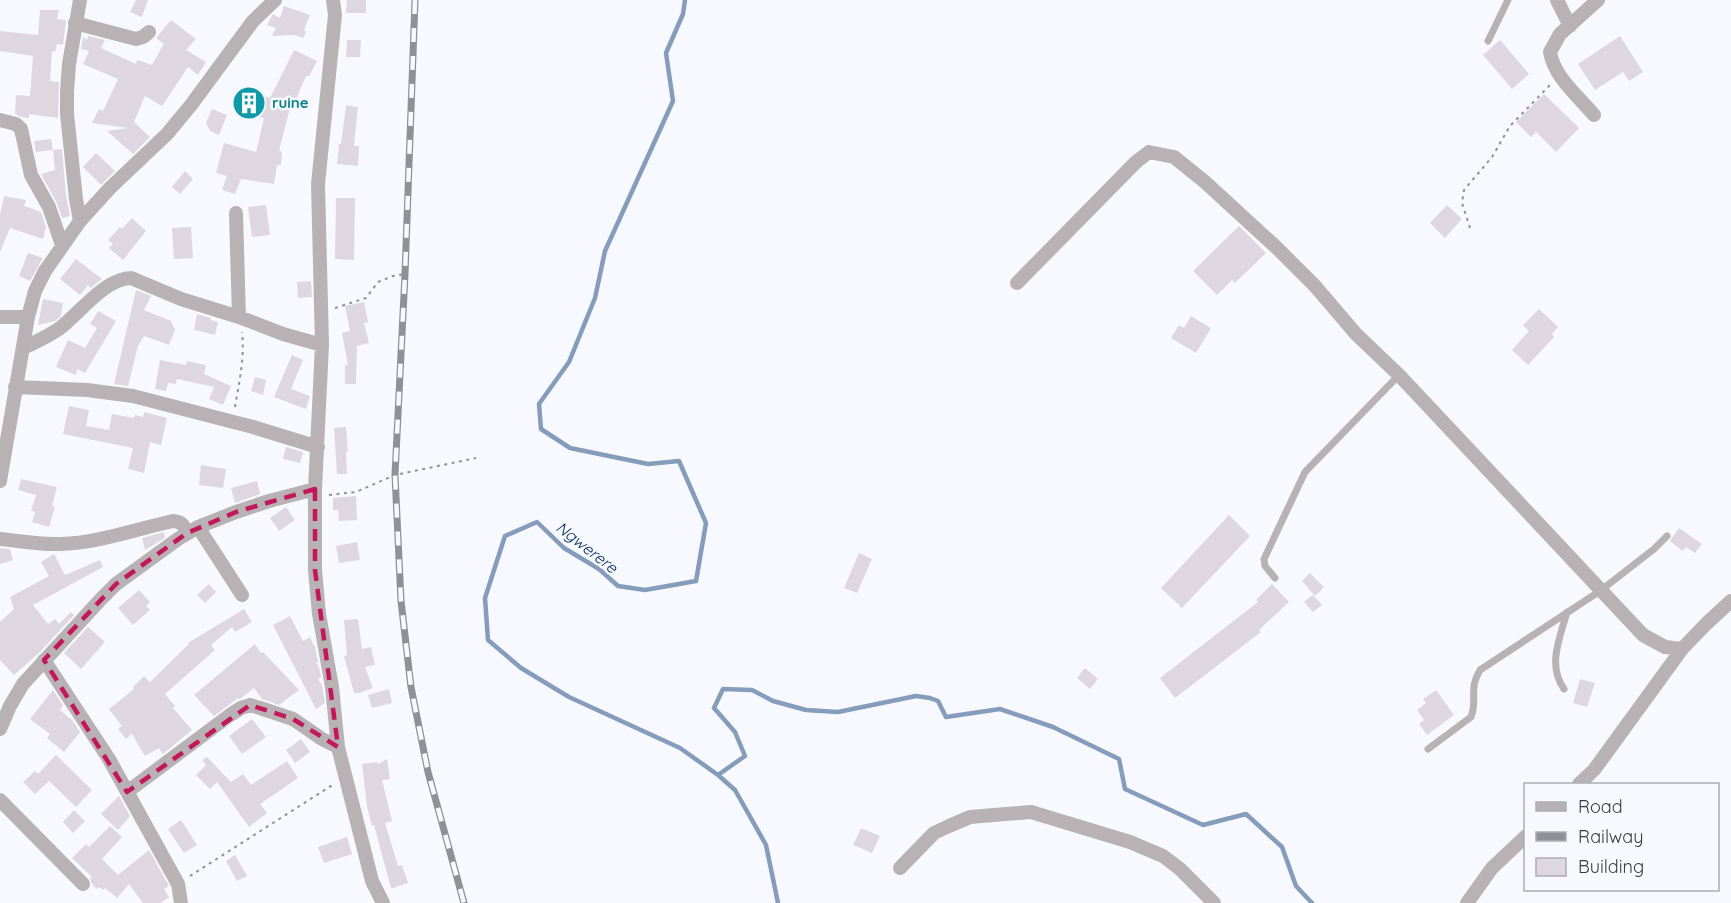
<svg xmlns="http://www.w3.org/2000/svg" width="1731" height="903" viewBox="0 0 1731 903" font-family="Quicksand,sans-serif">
<rect width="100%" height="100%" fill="#f8f9fe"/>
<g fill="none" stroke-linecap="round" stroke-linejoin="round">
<path stroke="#869cbb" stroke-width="4.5" d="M685 0 683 14 666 53 673 101 605 251 595 298 569 362 539 404 541 429 570 448 648 464 679 461 706 523 696 581 645 590 618 586 599 569 564 548 537 522 505 536 485 598 488 640 521 668 569 697 680 748 718 775 735 790 766 845 778 903
M718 775 745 756 735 732 714 708 723 689 752 690 773 701 806 710 838 712 916 696 930 698 938 701 946 717 1000 709 1053 727 1119 759 1125 789 1203 825 1246 814 1282 847 1296 886 1312 903"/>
</g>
<path fill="#ded6e0" d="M136 0H148L142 17 130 12Z
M347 0H366V13H346Z
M284 6 310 15 304 30 306 32 303 38 295 35 272 36 276 28 267 25 273 14 280 18Z
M40 10H59L57 19 66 20 63 45 57 44 55 52 52 51 50 81 59 82 58 118 29 114V118L21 117 15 114 16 95 30 96 33 56 0 51V31L38 35Z
M171 20 196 39 186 50 206 62 198 75 188 67 162 106 145 96 134 122 150 137 133 154 107 131 127 128 92 123 99 109 103 111 118 79 83 64 89 51 81 49 83 37 87 40 88 36 105 40 101 48 136 64 137 60 152 65 164 44 156 38Z
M1620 36 1643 72 1629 81 1623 72 1595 90 1578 64Z
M347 40H361L360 57H346Z
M1500 40 1529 74 1512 89 1483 55Z
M294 50 317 61 309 76H306L295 101 292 100 279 151 282 152 281 165H277L274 184 241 179 235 194 222 190 227 176 216 173 224 143 256 152 264 118 237 110 243 91 270 98Z
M1544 94 1579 128 1556 152 1536 132 1531 137 1516 122Z
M346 105 358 107 354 146H359L358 166 337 164 339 144H341Z
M212 109 227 115 219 135 210 131 206 123Z
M51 139 53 150 36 152 34 141Z
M62 149 66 195 70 216 62 218 57 203 41 174 55 170 53 150Z
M96 153 115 171 101 185 83 167Z
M185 171 193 179 180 194 172 187Z
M4 196 26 200 24 206 41 212 46 227 43 239 10 228 0 252V215Z
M336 198H355L354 260 335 259Z
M266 205 270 235 252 237 248 207Z
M1447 205 1462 219 1445 238 1430 223Z
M132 218 146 231 123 260 109 248 113 244 108 240 120 227 122 229Z
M1239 226 1266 253 1235 283 1232 280 1217 295 1193 271Z
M191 227 193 258 174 259 172 228Z
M28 253 43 258 30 281 19 276Z
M76 259 102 279 91 288 88 285 80 295 60 279Z
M311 281 312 297 298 298 297 282Z
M136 290 151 296 144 310 171 321 175 330 169 345 144 336 138 346 128 386 114 384Z
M43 299 63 303 61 316 55 321 38 325Z
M364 302 368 322 364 323 369 343 357 346 356 384H345V365H348L342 333 350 331 345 306Z
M1539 309 1558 327 1552 334 1554 337 1528 365 1512 350 1529 331 1523 325Z
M98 311 116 321 85 373 77 369 76 375 56 367 68 340 85 348 97 328 90 324Z
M197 314 211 318V320L218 322 215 335 194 330Z
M1191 316 1211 328 1196 353 1171 338 1179 325 1184 328Z
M292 355 303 360 291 389 310 396 306 409 274 397Z
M160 360 186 365 187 361 206 365 204 374 231 386 223 405 209 399 214 387 177 379 176 384 168 383 166 391 155 389Z
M255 377 266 380 263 395 251 391Z
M69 406 89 410 86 426 109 430 112 414 134 418 135 415 143 417 144 412 167 418 161 445 150 442 144 473 128 469 133 448 63 434Z
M346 427 348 452H346L347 474H337L334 428Z
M286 447 303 452 300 463 283 459Z
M201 465 226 469 223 488 199 485Z
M21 479 57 487 52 506 55 507 49 527 32 522 35 512 31 511 36 495 18 490Z
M257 481 260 494 235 503 231 488Z
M356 496 357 520 339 521 338 510H333V498Z
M286 507 295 520 279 531 270 518Z
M1229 515 1250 536 1182 608 1161 588Z
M1679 528 1702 544 1695 553 1686 547 1683 551 1670 541Z
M164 532 165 538 145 550 142 538Z
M357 542 360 560 339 563 336 546Z
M0 548 10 549 13 560 0 564Z
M859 553 872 559 857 593 844 588Z
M54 554 65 575 100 560 103 567 33 605 48 624 55 619 59 624 71 612 74 615 40 652 14 675 0 660V622L14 609 10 597 49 576 41 562Z
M1310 573 1324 587 1315 596 1302 581Z
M209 584 216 592 205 603 197 595Z
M1272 584 1289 602 1259 630 1261 632 1175 698 1160 678 1258 602 1256 600Z
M139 590 150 602 146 606 150 610 133 625 118 608Z
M1313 595 1322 605 1313 612 1304 602Z
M244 609 252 622 235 632 232 627 211 645 215 650 165 694 175 706 173 708 192 730 163 754 159 748 145 756 132 734 126 739 118 729 122 726 109 709 134 689 133 687 144 676 150 682 189 644 188 643Z
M290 616 303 641 310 637 314 646H315L318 662 316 663 319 667 321 677 318 679 322 685 325 703 316 709 273 625Z
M358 619 362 649 371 647 375 665 365 667 373 688 359 693H354L344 656 347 655 344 620Z
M88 627 105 642 81 669 64 653Z
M255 644 261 653 263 652 299 690 279 705 262 699 254 688 240 699 238 698 214 716 194 695Z
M1085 668 1098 679 1090 689 1077 678Z
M1580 679 1595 683 1587 707 1573 703Z
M389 689 392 703 372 708 368 695Z
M53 690 63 705 60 710 73 721 80 732 64 752 47 738 50 734 30 719Z
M1436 690 1454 715 1427 735 1419 724 1424 720 1417 710 1426 703 1423 699Z
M252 719 266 737 242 754 229 736Z
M301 739 310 752 295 763 286 750Z
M56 755 92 790 76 807 49 781 35 794 23 782 35 771 38 774Z
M207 757 231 782 243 774 251 785 287 761 298 778 260 804 267 813 249 827 217 782 210 789 196 775 206 765 202 760Z
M387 759 390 779 382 780 392 821 385 823 398 866 402 865 408 883 393 888H391L374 825 372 826 367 807 362 764 377 762 378 764Z
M119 796 130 816 118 830 101 814Z
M74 810 85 821 73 833 63 822Z
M181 820 197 845 184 853 168 829Z
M110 826 122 837 102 859 118 875 149 850 169 886 164 889 169 897 161 903H143L129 884 117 898 105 888 103 890 99 887 97 889 92 884 90 879 92 877 72 858 86 844 89 847Z
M861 828 880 836 872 853 853 845Z
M347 837 352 854 324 863 318 847Z
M235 855 247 876 237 881 226 861Z"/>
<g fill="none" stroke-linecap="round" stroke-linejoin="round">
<path stroke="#909196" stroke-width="2" stroke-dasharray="3 4.5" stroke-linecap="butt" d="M1470 228 1462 203 1464 190 1492 157 1510 126 1551 84
M335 308 366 298 378 282 393 276 405 274
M235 407C239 382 245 358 242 332
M329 495 356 492 395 475 476 458
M190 876 334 784"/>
<path stroke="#b8b2b4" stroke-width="7" d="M1488 41 1508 0
M1275 578 1265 566 1264 559 1305 472 1399 375
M1564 689C1547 665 1560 638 1567 612
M1428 749 1471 717C1478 699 1468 690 1480 670L1600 591 1654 549 1667 536"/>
<path stroke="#b8b2b4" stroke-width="14" d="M333 0 335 15 318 184 322 345 315 489V570L319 614 332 687 338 747 372 881 383 903
M1557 0 1570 26
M75 23 136 39 143 37 149 32
M1594 115C1578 96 1554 77 1550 52L1560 34 1598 0
M0 120 16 124 21 129 31 175 49 207 62 245
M236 213 239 317
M80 221 76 199 67 114V92L69 64 80 0
M1017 283 1136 162 1149 152 1174 157 1205 182 1277 248 1315 286 1356 334 1399 375 1643 635 1665 647 1682 649 1706 624 1731 601
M0 317H28
M23 348C36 342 49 336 60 328 81 312 104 279 131 278L181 299 239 317 283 334 322 345
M15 387 87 390 133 396 253 427 318 447
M0 481 28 317 35 291 45 271 80 221 110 188 167 134 191 105 253 21 275 0
M198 527 242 595
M0 539C20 541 40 545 60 544 98 543 136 529 173 521 182 522 184 525 187 533
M44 660 109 759 178 884 181 903
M0 729 10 706 23 684 101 599 116 584 178 539 198 527 236 512 269 501 315 489
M1579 784 1594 770 1682 649
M127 792 230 715 241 708 250 705 260 708 293 719 322 739 338 747
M0 800 83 884
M900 868 934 833 949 826 970 817 1031 812 1130 842 1163 856 1180 869 1214 903
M1467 903 1492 868 1526 836"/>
<g stroke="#909196" stroke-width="7">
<path id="rail" d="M415 0 405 274 395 475 401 601 411 687 428 772 464 903"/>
</g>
<use href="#rail" stroke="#f8f9fe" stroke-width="4.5" stroke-dasharray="14" stroke-linecap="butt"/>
</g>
<path fill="none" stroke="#c2185b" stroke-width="4.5" stroke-dasharray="12 8" stroke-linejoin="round" d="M315 489V570L338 747 293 719 250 705 127 792 44 660 116 584 187 533 236 512Z"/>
<defs>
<g id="building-disc" transform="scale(1.725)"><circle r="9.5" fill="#0f9aa8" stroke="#f8f9fe"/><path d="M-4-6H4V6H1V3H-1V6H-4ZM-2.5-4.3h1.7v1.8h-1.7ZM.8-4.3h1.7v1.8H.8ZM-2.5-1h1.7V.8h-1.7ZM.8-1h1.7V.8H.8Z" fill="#fff"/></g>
</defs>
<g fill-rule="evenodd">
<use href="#building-disc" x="249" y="103"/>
</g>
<g text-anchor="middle" stroke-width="5" stroke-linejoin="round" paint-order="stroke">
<g font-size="15" font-weight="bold" fill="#0d838f" stroke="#f8f9fe" text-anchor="start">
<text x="272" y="108">ruine</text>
</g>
<g font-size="16" font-style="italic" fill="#052b5d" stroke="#f8f9fe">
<text transform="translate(587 547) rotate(38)" y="6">Ngwerere</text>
</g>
</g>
<rect x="1524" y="783" width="195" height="108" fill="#f8f9fe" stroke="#acadb2" stroke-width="1.5"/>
<rect x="1536" y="802" width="30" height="9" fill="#b8b2b4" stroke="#acadb2" stroke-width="1.5"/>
<text x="1578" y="813" font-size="18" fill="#3a3b40">Road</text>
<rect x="1536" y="832" width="30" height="9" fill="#909196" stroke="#acadb2" stroke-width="1.5"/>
<text x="1578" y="843" font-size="18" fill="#3a3b40">Railway</text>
<rect x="1536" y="858" width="30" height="18" fill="#ded6e0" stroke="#acadb2" stroke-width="1.5"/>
<text x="1578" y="873" font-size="18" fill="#3a3b40">Building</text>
</svg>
